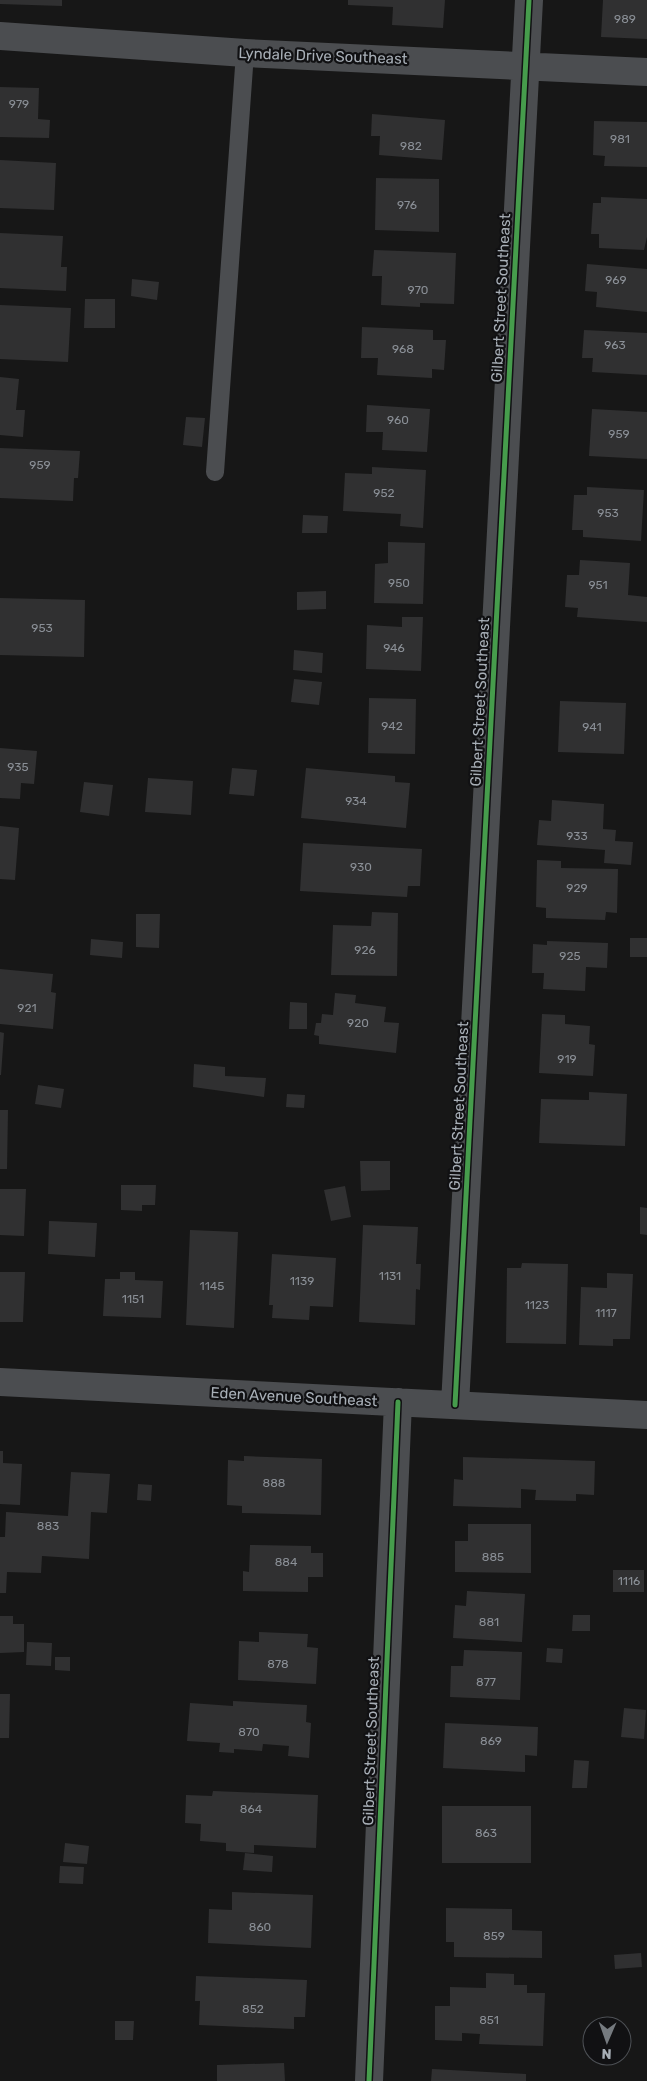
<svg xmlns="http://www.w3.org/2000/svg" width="647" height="2081" viewBox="0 0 647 2081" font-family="Rubik,sans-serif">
<rect width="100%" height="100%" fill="#171717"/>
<path fill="#303031" d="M0 0H62V6L0 4Z
M348 0H445L443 28 392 25 393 7 348 5Z
M603 0H647V39L601 37Z
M0 87 39 88 38 119 50 120 49 138 0 137Z
M372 114 445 120 442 160 379 155 380 136H371Z
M594 121 647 122V167L604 166 605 156 593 155Z
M0 160 56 163 54 210 0 208Z
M376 178 439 179V232L375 230Z
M601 197 647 199V237L644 250 599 248V234H591L593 203H601Z
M0 233 63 236 61 267H67L66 291 0 288Z
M374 250 456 253 454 304 420 303V307L381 305 382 276H372Z
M587 264 647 269V312L596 307 597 292 585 291Z
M132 279 159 282 157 300 131 296Z
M85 299H115V328H84Z
M0 305 71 308 68 362 0 359Z
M362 327 433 330V340H446L444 370 432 369V378L377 375 378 358H361Z
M584 330 647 333V375L592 372 593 358H582Z
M0 377 19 379 16 410H25L23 437 0 435Z
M367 405 430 409 427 452 382 450 383 432H366Z
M592 409 647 412V459L589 456Z
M186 417 205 418 202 447 183 445Z
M0 448 80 451 78 478H74L73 501 0 498Z
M372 467 426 470 423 528 400 526 401 514 343 511 345 473 372 474Z
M587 487 644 490 641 541 583 537V530H572L574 495H587Z
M303 515 328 516 327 533H302Z
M388 542 425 543 423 604 374 603 375 564 388 563Z
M580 560 630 563 628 595 647 597V622L577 617 578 608 565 607 567 575H579Z
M326 591V609L297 610V592Z
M0 598 85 600 84 657 0 655Z
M402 617H423L421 671 366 669 367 625 402 627Z
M294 650 323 653 322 673 293 670Z
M294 679 322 682 319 705 291 702Z
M369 698 416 699 415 754 368 753Z
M560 701 626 703 624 754 558 752Z
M0 748 37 751 34 784 21 783 20 799 0 798Z
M232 768 257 770 254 796 229 794Z
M306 768 395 776V782L410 783 406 828 301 818Z
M148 778 193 781 191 815 145 812Z
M84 782 113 785 109 816 80 812Z
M552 800 604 804 603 829 616 830 615 841 633 842 631 865 604 863 605 850 537 845 539 820 551 821Z
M0 826 19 828 15 880 0 879Z
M303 843 422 849 420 886H408L407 897 300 891Z
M537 860 561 861V868L618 869 617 913 606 912 605 920 546 918V908L536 907Z
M372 912 398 913 397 976 331 975 333 925 371 926Z
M136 914H160L159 948 136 947Z
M630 938H647V957H630Z
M91 939 123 942 122 958 90 955Z
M547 941 608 943 607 968 586 967 585 991 543 989 544 973H532L533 944 547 945Z
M0 969 53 974 51 992 56 993 53 1029 0 1024Z
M335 993 356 995 355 1003 386 1007 384 1022 399 1023 396 1053 319 1044V1036L314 1035 316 1023H321L322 1014 333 1015Z
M290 1002 307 1003V1029H289Z
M542 1014 565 1015V1024L590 1026 589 1044 595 1045 593 1076 539 1073Z
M0 1032 4 1033 1 1075H0Z
M194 1064 225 1067V1076L266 1078 264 1097 193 1087Z
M38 1085 64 1089 61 1108 35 1104Z
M589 1092 627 1094 625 1146 539 1143 541 1099 589 1100Z
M287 1094 305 1095 304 1108 286 1107Z
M0 1110H8L7 1169H0Z
M360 1161H390V1190L361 1191Z
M121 1185H156L155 1205H142V1211L121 1210Z
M345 1186 351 1217 331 1221 324 1190Z
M0 1189H26L24 1236 0 1235Z
M640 1207 647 1208V1235L640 1234Z
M49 1221 97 1223 95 1257 48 1254Z
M363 1225 418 1227 416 1264H421L420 1290 416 1289 415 1325 359 1322Z
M190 1230 238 1232 234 1328 186 1325Z
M272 1254 336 1258 333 1307 310 1306 309 1320 272 1318 273 1305H269Z
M522 1263 568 1264 566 1344 506 1343 507 1268H521Z
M0 1272H25L23 1322H0Z
M120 1272H135V1280L163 1281 161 1318 103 1316 105 1279H120Z
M607 1273 633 1274 630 1339H613V1346L579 1345 581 1287 607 1288Z
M0 1451H3V1463L22 1464 20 1505 0 1504Z
M244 1456 322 1459 321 1515 242 1513V1506L227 1505 228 1460 244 1461Z
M463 1457 595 1461 594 1495 576 1494V1501L535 1500 536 1490 521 1489V1508L453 1506 454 1479 463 1480Z
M71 1472 110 1474 107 1513 91 1512 89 1559 42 1556 41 1573 7 1572 6 1593H0V1537H5L6 1512 68 1516Z
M138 1484 152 1485 151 1501 137 1500Z
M468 1524H531V1573L455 1572V1541H468Z
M250 1545 311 1546V1553H323V1577H308V1592L243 1591V1571L249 1572Z
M613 1570H644V1592H613Z
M467 1591 525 1594 522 1642 453 1638 455 1605 466 1606Z
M573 1615H590V1631H572Z
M0 1616H13V1624H24V1652L0 1653Z
M259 1632 308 1634 307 1647 318 1648 316 1684 238 1680 239 1641 259 1642Z
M27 1642 52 1643 51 1666 26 1665Z
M547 1648 563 1649 562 1663 546 1662Z
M464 1650 522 1652 520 1700 450 1697 451 1666H463Z
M55 1657H70V1671L55 1670Z
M0 1694H10L9 1738H0Z
M233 1701 307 1705 306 1722 311 1723 309 1758 288 1756 289 1746 263 1744 262 1751 234 1749V1753L219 1752 220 1743 187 1741 190 1703 233 1706Z
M624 1708 646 1710 644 1739 621 1737Z
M445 1723 538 1727 537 1756 525 1755V1772L443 1768Z
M574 1760 589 1761 587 1788H572Z
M213 1791 318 1795 316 1848 254 1845V1853L226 1851V1843L200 1841 201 1824 185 1823 186 1795 212 1796Z
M442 1806H531V1863H442Z
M65 1843 89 1846 87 1864 63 1862Z
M245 1853 273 1856 272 1872 243 1870Z
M60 1866 84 1867 83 1884 59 1883Z
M232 1892 313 1895 311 1948 208 1943 209 1909 232 1910Z
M446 1908 512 1909V1930L542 1931V1958L454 1957V1942H446Z
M641 1953 642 1967 615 1969 614 1955Z
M486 1973 514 1974V1985H527V1993H545L543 2046 479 2044 480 2034 462 2033V2041L435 2040V2006H450V1987L486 1988Z
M196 1976 307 1980 305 2017H294V2029L199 2025 200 2001H195Z
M115 2021H134L133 2040H115Z
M284 2063 285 2081H217V2065Z
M432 2069 526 2074V2081H431Z"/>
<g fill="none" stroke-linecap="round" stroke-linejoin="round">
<path stroke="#4b4d50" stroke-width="18" d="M215 472 245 53"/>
<path stroke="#4b4d50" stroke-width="28" d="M0 36 245 53 647 72
M0 1382 647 1415
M455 1405 529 0
M369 2081 398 1402"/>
<g stroke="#111113" stroke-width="8">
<path id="cycleway" d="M455 1405 529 0
M369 2081 398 1402"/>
</g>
<use href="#cycleway" stroke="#469c4c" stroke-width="5"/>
</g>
<g text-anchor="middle" stroke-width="4.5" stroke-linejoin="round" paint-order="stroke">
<g font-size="12" fill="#8a8f96">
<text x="625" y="23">989</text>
<text x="19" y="108">979</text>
<text x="620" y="143">981</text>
<text x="411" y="150">982</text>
<text x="407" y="209">976</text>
<text x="616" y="284">969</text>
<text x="418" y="294">970</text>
<text x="615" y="349">963</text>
<text x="403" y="353">968</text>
<text x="398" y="424">960</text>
<text x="619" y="438">959</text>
<text x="40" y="469">959</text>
<text x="384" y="497">952</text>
<text x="608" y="517">953</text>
<text x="399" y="587">950</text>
<text x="598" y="589">951</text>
<text x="42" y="632">953</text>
<text x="394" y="652">946</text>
<text x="392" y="730">942</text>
<text x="592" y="731">941</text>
<text x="18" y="771">935</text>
<text x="356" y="805">934</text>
<text x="577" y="840">933</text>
<text x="361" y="871">930</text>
<text x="577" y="892">929</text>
<text x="365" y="954">926</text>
<text x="570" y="960">925</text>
<text x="27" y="1012">921</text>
<text x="358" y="1027">920</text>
<text x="567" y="1063">919</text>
<text x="390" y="1280">1131</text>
<text x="302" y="1285">1139</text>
<text x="212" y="1290">1145</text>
<text x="133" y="1303">1151</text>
<text x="537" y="1309">1123</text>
<text x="606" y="1317">1117</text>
<text x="274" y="1487">888</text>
<text x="48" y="1530">883</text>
<text x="493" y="1561">885</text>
<text x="286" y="1566">884</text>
<text x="629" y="1585">1116</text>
<text x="489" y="1626">881</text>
<text x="278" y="1668">878</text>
<text x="486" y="1686">877</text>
<text x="249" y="1736">870</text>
<text x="491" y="1745">869</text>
<text x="251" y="1813">864</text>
<text x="486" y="1837">863</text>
<text x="260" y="1931">860</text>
<text x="494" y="1940">859</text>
<text x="253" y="2013">852</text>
<text x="489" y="2024">851</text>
</g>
<g font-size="15" fill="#a8afb7" stroke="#111113">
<text transform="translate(323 56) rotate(2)" y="5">Lyndale Drive Southeast</text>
<text transform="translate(501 298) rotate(-87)" y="5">Gilbert Street Southeast</text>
<text transform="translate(480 702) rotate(-87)" y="5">Gilbert Street Southeast</text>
<text transform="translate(459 1106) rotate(-87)" y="5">Gilbert Street Southeast</text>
<text transform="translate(294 1397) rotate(3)" y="5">Eden Avenue Southeast</text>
<text transform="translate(371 1741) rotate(-88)" y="5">Gilbert Street Southeast</text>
</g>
</g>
<g transform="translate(607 2041) rotate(182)"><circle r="24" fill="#111113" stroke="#4d5055"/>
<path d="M0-4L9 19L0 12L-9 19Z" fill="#757a7f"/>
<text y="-8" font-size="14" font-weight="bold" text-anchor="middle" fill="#a8afb7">N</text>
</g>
</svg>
